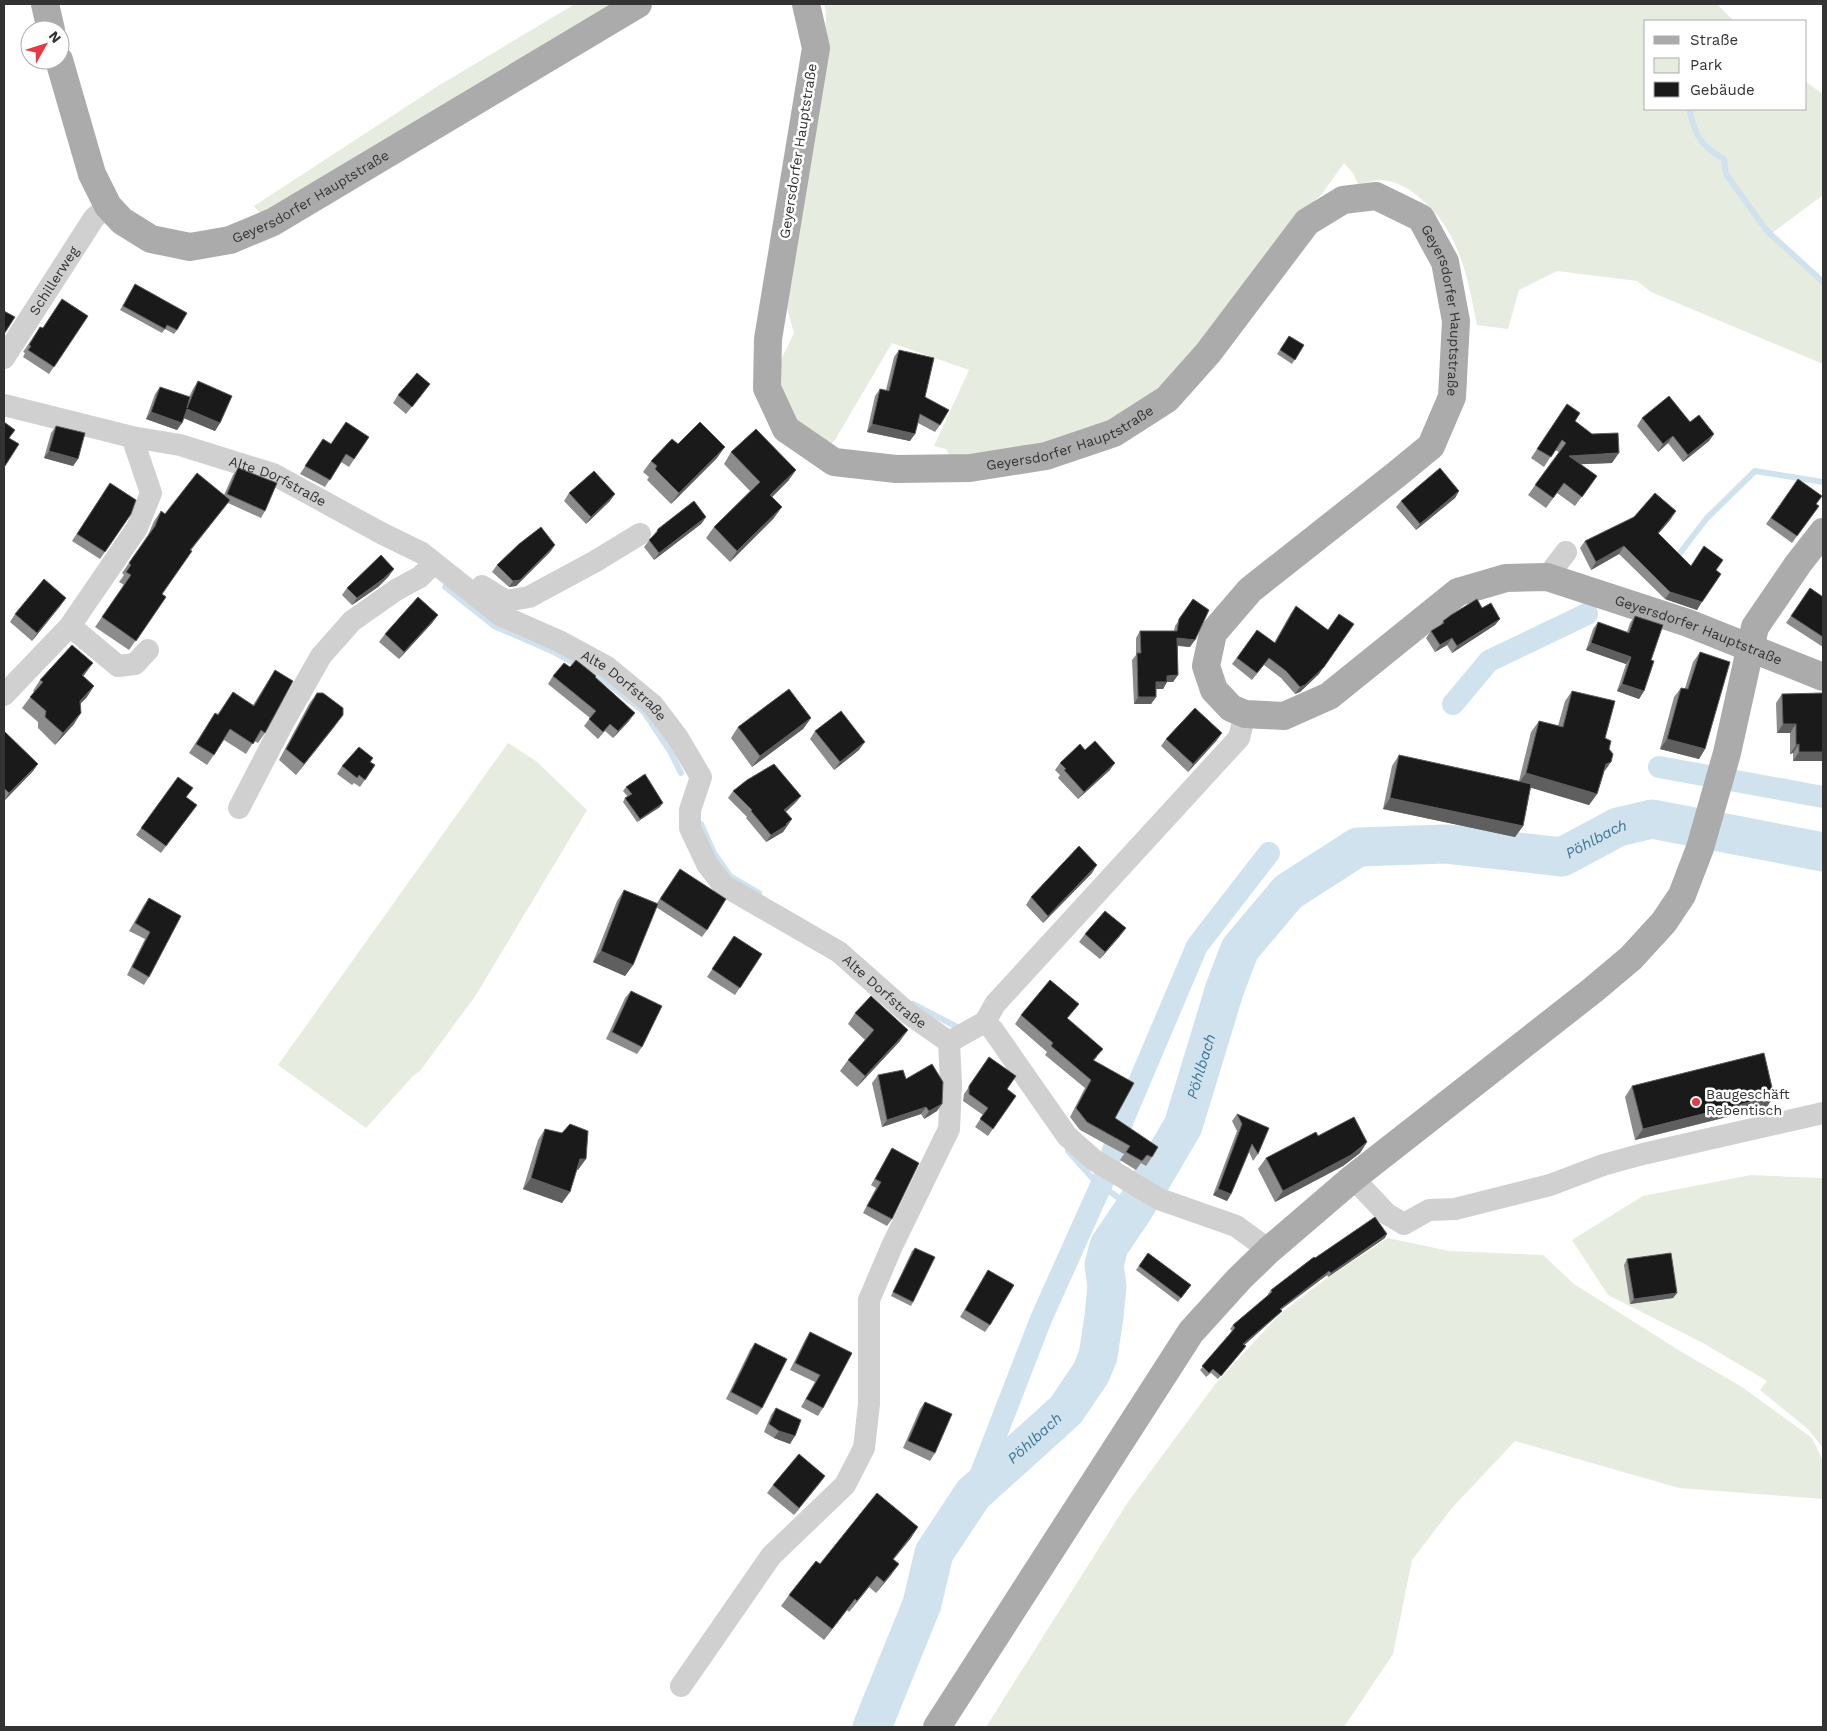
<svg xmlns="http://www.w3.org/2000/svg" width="1827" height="1731" viewBox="0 0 1827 1731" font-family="'Work Sans',sans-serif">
<rect width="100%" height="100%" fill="#fff"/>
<path fill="#e6ecdf" d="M575 4H613L261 215 254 206 438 86Z
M824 4H1717L1734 21H1646V109H1806V82L1823 94V195L1772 233 1823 282V364L1651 292 1637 281 1557 271 1519 290 1508 329 1477 325C1468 279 1460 231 1421 199 1410 189 1397 181 1381 180 1374 180 1365 183 1358 184L1353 173 1344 163 1322 194 1296 218 1180 367 1146 399 1120 418 1037 448 952 460 946 449 934 446 969 370 892 343 835 440 831 444 807 431 793 417 783 400 778 366 794 333 787 308 824 63 826 12Z
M508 743 536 761 587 810 476 995 420 1071 413 1076 366 1128 278 1065Z
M1751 1175 1823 1178V1448L1808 1429 1760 1390 1767 1381 1703 1343 1608 1295 1572 1240 1643 1196Z
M1388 1238 1449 1251 1543 1255 1574 1284 1680 1351 1742 1387 1812 1438 1823 1461V1499L1679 1488 1515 1441 1452 1508 1412 1560 1393 1654 1344 1727H986L1128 1502 1216 1383 1281 1313 1327 1278Z"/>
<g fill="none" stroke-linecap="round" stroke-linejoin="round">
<path stroke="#cfe2ee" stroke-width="6" d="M1689 109C1696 136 1699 145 1724 159L1726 174 1767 231 1823 282
M1674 561 1706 519 1755 471 1823 482
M445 587 494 626 554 652 598 676 644 712 670 751 681 773
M701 824 714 853 730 876 759 893
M913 1004 959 1028
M1068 1151 1094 1180 1134 1209"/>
<path stroke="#cfe2ee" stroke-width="22" d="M1453 704 1489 661 1587 614
M1659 767 1823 797
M973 1494 1041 1319 1103 1181 1123 1120 1197 946 1269 853"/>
<path stroke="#cfe2ee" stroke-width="39" id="s1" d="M872 1727 922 1604 934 1553 973 1494 1066 1410 1091 1373 1098 1356 1104 1317 1107 1286 1104 1265 1109 1246 1134 1209 1183 1126 1225 988 1240 949 1288 892 1358 847 1446 844 1562 857 1618 827 1652 819 1823 852"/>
<g stroke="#d0d0d0" stroke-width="22">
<path id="s2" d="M4 358 94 218 108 206"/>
<path id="s3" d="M4 405 132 437 180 445 273 474 383 534 422 553 500 615 559 641 607 667 653 705 678 738 701 777 690 810V828L707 864 723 885 839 952 909 1014 949 1042"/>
<path d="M1547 577 1566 552"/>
<path d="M482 586 506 601 529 597 594 562 640 534"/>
<path d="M70 626 118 666 135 664 148 650"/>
<path d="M4 695 70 626 137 528 151 493 132 437"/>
<path d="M239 808 283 723 321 656 352 621 396 590 420 577 434 563"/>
<path d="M985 1022 993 1030 1067 1136 1094 1160 1159 1199 1236 1226 1269 1250"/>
<path d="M949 1042 985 1022 995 1004 1239 738 1245 714"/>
<path d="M1353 1178 1387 1214 1404 1224 1429 1210 1455 1209 1550 1185 1603 1165 1643 1154 1823 1113"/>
<path d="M681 1686 771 1556 845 1485 864 1448 869 1404V1300L892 1246 949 1129 951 1084 949 1042"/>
</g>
<g stroke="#ababab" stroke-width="28">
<path d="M45 4 51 30"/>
<path id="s4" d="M806 4 816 48 768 339 767 388 786 429 834 462 896 469 970 468 1046 456 1114 433 1167 399 1208 353 1307 222 1343 200 1376 196 1421 218 1445 262 1456 321 1452 397 1431 446 1397 474 1250 590 1213 633 1206 666 1214 690 1231 708 1245 714 1284 716 1329 696 1458 592 1506 578 1547 577 1688 623 1823 677"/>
<path id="s5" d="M59 60 92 174 108 206 122 221 151 239 190 247 230 240 273 222 638 4"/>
<path d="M937 1727 1191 1332 1239 1279 1269 1250 1353 1178 1593 990 1631 958 1664 922 1682 895 1700 848 1727 753 1755 627 1798 564 1823 532"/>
</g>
</g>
<path fill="#8c8c8c" d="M135 284 177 330 174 334 165 329 162 333 120 310Z
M88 316 49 374 23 357 25 353 23 352 40 327 42 328Z
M1289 336 1304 345 1292 364 1277 354Z
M899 350 940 425 935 432 918 423 910 441 867 432 875 396 880 389 886 390 894 357Z
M198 381 220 423 215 431 184 418 182 423 177 430 146 419 155 394 160 387 189 397 193 389Z
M430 384 406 414 393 403 398 395Z
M1567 404 1575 421 1612 463 1581 464 1597 476 1575 506 1557 493 1546 508 1528 495 1559 452 1555 450 1544 467 1531 458Z
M1642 418 1690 422 1714 434 1709 441 1683 462 1668 443 1658 452 1637 426Z
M56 426 78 459 73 466 44 458 51 433Z
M369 437 349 467 341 462 325 487 300 474 323 439 331 444Z
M678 444 717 458 671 504 647 480 649 477 643 472 651 461Z
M731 452 796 470 788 481 772 497 774 518 730 562 706 538 714 527 750 491 724 464Z
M238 468 265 511 261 518 228 503 191 550 162 594 166 597 129 650 95 627 124 585 119 582 124 575 122 573 148 535 154 521 161 511 165 514 224 495 233 475Z
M1798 479 1816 504 1819 506 1792 543 1766 524Z
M110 483 131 514 100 559 72 541Z
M1459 491 1455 498 1416 530 1396 507 1401 501Z
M569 493 610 501 586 524 564 501Z
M706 517 701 524 654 560 644 547 658 529Z
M1671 519 1658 534 1691 566 1716 570 1697 610 1665 599 1619 554 1591 570 1580 548 1585 541Z
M551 551 516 586 509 587 492 572 497 565Z
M389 576 378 587 352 605 342 595 347 588Z
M1810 588 1823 597V647L1786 623Z
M1193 599 1190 647 1178 646V675L1173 682H1167L1163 689H1156V697L1151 704H1134L1132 660 1136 655V638L1140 631H1174L1175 626Z
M61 605 32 641 10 622 15 614Z
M1296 606 1319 674 1300 692 1295 694 1281 678 1264 665 1252 680 1232 664 1257 630 1274 643 1291 613Z
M1482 608 1500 619 1495 625 1452 653 1447 645 1435 652 1426 638 1431 631 1440 625 1443 621Z
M1635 616 1651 660 1644 691 1639 699 1617 691 1626 664 1586 650 1593 629 1598 622 1627 632 1630 623Z
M433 622 399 659 379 642 385 634Z
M1700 652 1705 749 1699 759 1660 749 1674 697 1681 688H1685L1693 662Z
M570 667 595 677 629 721 613 738 605 731 598 739 584 726 590 718 548 684 553 676Z
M275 670 265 733 258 743 254 741 246 754 224 740 207 765 189 753 215 713 218 714 233 692 253 705Z
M85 674 83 676 87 697 80 704 74 724 55 745 38 728V722L22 708 34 692 33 691 40 680Z
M1572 691 1605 738 1604 773 1597 794 1589 805 1531 787 1523 826 1515 837 1383 809 1392 766 1399 755 1519 781 1531 732 1539 721 1558 726 1565 701Z
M317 693 335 726 296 775 279 760 309 704Z
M1782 694 1823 761H1793V753L1790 754V733H1777L1776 703Z
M811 718 803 729 752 767 731 738 738 727Z
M4 731 38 764 33 771 4 801Z
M815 731 859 750 834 770 810 739Z
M1166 739 1217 740 1188 772 1161 746Z
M1085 750 1110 770 1078 799 1058 778 1060 775 1055 770 1060 763Z
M371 762 375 765 360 787 354 783 352 785 337 774 342 766Z
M626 787 660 807 637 822 623 802 625 798 628 797 623 791Z
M733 791 801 796 796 802 786 812 792 819 783 832 766 842 746 818 747 817 728 798Z
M197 805 161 853 136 835 141 828Z
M680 869 707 930 702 937 656 907 633 965 625 976 593 962 617 901 624 890 657 903Z
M1092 873 1043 923 1026 905 1031 897Z
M149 898 181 916 149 977 144 985 127 975 145 939 129 931 144 905Z
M1085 934 1120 936 1100 959 1079 942Z
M734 936 762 954 735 995 707 977Z
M631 991 642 1047 637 1054 606 1039 625 998Z
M1079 1004 1067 1019 1097 1057 1094 1061 1115 1118 1152 1157 1146 1166 1141 1163 1136 1170 1120 1160 1124 1154 1080 1130 1070 1117 1085 1088 1045 1055 1047 1052 1015 1024 1021 1015Z
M855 1013 900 1041 857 1087 840 1071 848 1060 865 1040 848 1024Z
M989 1057 1007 1089 1016 1096 988 1136 975 1127 983 1115 963 1101 964 1094Z
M878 1075 906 1079 937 1111 924 1119 921 1114 882 1127 872 1083Z
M1632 1086 1767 1107 1635 1140 1625 1097Z
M1237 1114 1258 1154 1253 1161 1249 1152 1231 1194 1227 1201 1213 1195 1237 1131 1232 1121Z
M545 1129 578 1170H577L562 1203 523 1189 538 1140Z
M1318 1136 1367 1142 1360 1153 1343 1166 1275 1202 1258 1169 1266 1158Z
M892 1148V1219L887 1226 863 1213 876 1188 871 1185 888 1155Z
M1385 1238 1328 1277 1327 1275 1281 1310 1279 1314 1244 1345 1243 1350 1218 1379 1211 1373 1206 1377 1200 1370 1232 1331 1230 1329 1233 1325 1269 1295 1268 1294 1271 1290Z
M915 1248 913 1302 911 1306 891 1296 912 1251Z
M1148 1253 1191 1285 1178 1302 1136 1270Z
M1627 1259 1677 1293 1673 1298 1630 1304 1624 1265Z
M988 1270 990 1325 985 1332 960 1317Z
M810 1332 852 1353 823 1408 818 1416 801 1407 815 1382 790 1370 805 1340Z
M755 1343 762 1408 757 1415 726 1399 750 1350Z
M925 1402 935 1453 930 1461 903 1448 920 1409Z
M776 1408 790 1444 774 1438 764 1432 771 1415Z
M825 1476 794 1515 767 1493 773 1485Z
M911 1538 893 1559 891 1575 876 1593 869 1587 849 1612 847 1610 824 1640 781 1606 789 1595 820 1564Z"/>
<path fill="#5f5f5f" d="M187 409 220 423 215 431 181 417Z
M151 412 182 423 177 430 146 419Z
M872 424 915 434 910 441 867 432Z
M1714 434 1709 441 1683 462 1688 455Z
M1673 436 1668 443 1658 452 1663 444Z
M725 447 717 458 671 504 679 493Z
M49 451 78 459 73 466 44 458Z
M1619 453 1612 463 1562 465 1569 456Z
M796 470 788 481 763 506 770 495Z
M1459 491 1455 498 1416 530 1420 524Z
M615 494 610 501 586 524 591 517Z
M230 500 223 509 183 560 190 550Z
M782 507 774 518 730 562 737 551Z
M1676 511 1671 519 1653 540 1658 533Z
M706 517 701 524 654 560 659 553Z
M555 545 551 551 516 586 509 587 513 581Z
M1624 546 1619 554 1591 570 1596 562Z
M394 569 389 576 378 587 352 605 357 598Z
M1670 592 1702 602 1697 610 1665 599Z
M66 598 61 605 32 641 37 633Z
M438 615 433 622 399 659 404 652Z
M1500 619 1495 625 1452 653 1457 646Z
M1177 638 1195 640 1190 647 1173 645Z
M1452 638 1447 645 1435 652 1440 645Z
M1591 643 1631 657 1626 664 1586 650Z
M93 663 85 674 74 686 82 675Z
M1324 667 1319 674 1300 692 1295 694 1300 687Z
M1178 675 1173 682H1167L1163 689H1151L1156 682 1167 676Z
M1622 684 1644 691 1639 699 1617 691Z
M94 686 87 697 72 712 80 701Z
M1138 697H1156L1151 704H1134Z
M81 713 74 724 55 745 63 733Z
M635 713 629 721 613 738 618 731Z
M343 715 335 726 296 775 304 764Z
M811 718 803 729 752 767 760 756Z
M1783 724H1796L1790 733H1777Z
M1222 733 1217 740 1188 772 1193 764Z
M1667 739 1705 749 1699 759 1660 749Z
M865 742 859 750 834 770 840 762Z
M1799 744 1793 753 1790 754 1796 745Z
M1799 752H1823V761H1793Z
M1611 762 1604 772 1606 764Z
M1115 763 1110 770 1078 799 1084 792Z
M38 764 33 771 4 801 9 793Z
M1526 773 1597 794 1589 805 1518 784Z
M801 796 796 802 780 817 784 810Z
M1390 798 1523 826 1515 837 1383 809Z
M663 803 660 807 637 822 640 819Z
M792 819 783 832 766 842 771 835Z
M1097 865 1092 873 1043 923 1048 916Z
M1126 928 1120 936 1100 959 1105 952Z
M601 951 633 965 625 976 593 962Z
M908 1030 900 1041 857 1087 865 1076Z
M1774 1096 1767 1107 1635 1140 1643 1129Z
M942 1104 937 1111 924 1119 929 1111Z
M926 1107 921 1114 882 1127 887 1120Z
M1367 1142 1360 1153 1343 1166 1275 1202 1283 1191Z
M580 1159H586L578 1170H572Z
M531 1178 570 1192 562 1203 523 1189Z
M1218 1189 1231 1194 1227 1201 1213 1195Z
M1387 1234 1385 1238 1328 1277 1331 1273Z
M1329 1271 1327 1275 1277 1312 1280 1309Z
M1677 1293 1673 1298 1630 1304 1634 1299Z
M1282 1311 1279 1314 1241 1348 1243 1344Z
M779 1431 795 1436 790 1444 774 1438Z
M825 1476 820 1483 794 1515 799 1508Z
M918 1527 911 1538 885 1570 893 1559Z
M899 1564 891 1575 876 1593 884 1582Z
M877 1576 869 1587 849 1612 857 1601Z
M855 1599 847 1610 824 1640 832 1629Z"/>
<path fill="#1a1a1a" stroke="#5f5f5f" d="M135 284 187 313 177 330 167 325 165 329 123 306Z
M62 299 88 316 54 367 28 350 31 346 29 345 40 327 43 328Z
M4 311 15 317 4 334Z
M1289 336 1304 345 1295 360 1280 350Z
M899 350 934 358 925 397 949 410 940 425 920 414 915 434 872 424 880 389 889 391Z
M417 373 430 384 412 407 398 395Z
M198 381 232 396 220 423 187 409 182 423 151 412 160 387 190 397 187 408Z
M1669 396 1690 422 1699 415 1714 434 1688 455 1673 436 1663 444 1642 418Z
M1567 404 1580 413 1575 421 1592 434 1618 433 1619 453 1569 456 1597 476 1582 497 1564 483 1553 498 1535 485 1566 443 1562 440 1551 457 1537 449Z
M4 422 15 430 9 438 19 444 5 466 4 464Z
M346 422 369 437 354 459 346 454 330 480 305 466 323 439 331 444Z
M700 422 725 447 679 493 655 469 657 466 651 461 672 439 678 444Z
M56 426 85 433 78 459 49 451Z
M756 429 796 470 770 495 782 507 737 551 714 527 760 482 731 452Z
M238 468 277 483 265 511 227 494Z
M1440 468 1459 491 1420 524 1401 501Z
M594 471 615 494 591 517 569 493Z
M197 473 230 500 190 550 192 551 162 594 166 597 136 641 102 617 131 575 126 572 131 565 129 563 155 526 161 511 165 514Z
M1798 479 1822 496 1816 504 1819 506 1797 536 1771 518Z
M110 483 136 500 131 514 105 552 77 534Z
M1655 493 1676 511 1658 533 1691 566 1704 546 1723 560 1716 570 1721 574 1702 602 1670 592 1624 546 1596 562 1585 541 1634 517Z
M694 501 706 517 659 553 649 540 657 532 658 529Z
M541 527 555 545 520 580 513 581 497 565 519 544Z
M381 555 394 569 383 579 357 598 347 588Z
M44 579 66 598 37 633 15 614Z
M1810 588 1823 597V637L1791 616Z
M418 597 438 615 404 652 385 634Z
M1193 599 1209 610 1195 640 1177 638 1178 675 1167 676V682H1156V697H1138L1137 653H1141L1140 631H1177L1179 619Z
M1477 599 1482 608 1491 603 1500 619 1457 646 1452 638 1440 645 1431 631 1444 623 1443 621 1451 615Z
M1296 606 1328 630 1339 614 1354 624 1324 667 1305 685 1300 687 1286 671 1269 658 1257 673 1237 658 1257 630 1275 643Z
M1635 616 1663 625 1651 660 1654 661 1644 691 1622 684 1631 657 1591 643 1598 622 1629 633Z
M72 645 93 663 82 675 94 686 80 701 81 713 63 733 45 717 46 711 30 697 43 682 40 680Z
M1700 652 1730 662 1705 749 1667 739 1681 688 1688 689Z
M576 660 596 676 595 677 635 713 618 731 610 724 603 732 589 719 596 711 553 676 564 663 570 667Z
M275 670 293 681 265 733 261 730 253 744 230 729 214 755 196 744 215 713 218 715 233 692 254 706Z
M789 689 811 718 760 756 738 727Z
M1572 691 1615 701 1605 738 1611 741 1609 749 1613 754 1611 762 1606 764 1597 794 1526 773 1539 721 1563 727Z
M317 693H323L343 708V715L304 764 286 749Z
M1823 693V752H1799V744L1796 745V724H1783L1782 694Z
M1195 708 1222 733 1193 764 1166 739Z
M841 711 865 742 840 762 815 731Z
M4 731 38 764 9 793 4 788Z
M1095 741 1115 763 1084 792 1064 770 1066 769 1060 763 1080 744 1085 750Z
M359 747 373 758 370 762 375 765 365 780 359 775 357 778 342 766Z
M1399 755 1531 784 1523 826 1390 798Z
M774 764 801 796 784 810 792 819 786 824 787 825 771 835 751 811 752 810 733 791 747 780Z
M645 774 663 803 640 819 625 798 632 794 626 787Z
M178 777 193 788 186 797 197 805 166 846 141 828Z
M1079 846 1097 865 1048 916 1031 897Z
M680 869 726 899 707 930 660 899Z
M624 890 658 904 633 965 601 951Z
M149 898 181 916 149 977 132 967 150 932 135 923Z
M1105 911 1126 928 1105 952 1085 934Z
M734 936 762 954 740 988 712 969Z
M1050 980 1079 1004 1067 1018 1103 1049 1093 1060 1134 1083 1115 1118 1158 1147 1152 1157 1147 1155 1142 1161 1126 1152 1130 1146 1087 1122 1076 1108 1091 1080 1051 1046 1053 1043 1021 1015Z
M631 991 662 1006 642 1047 612 1032Z
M871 996 908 1030 865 1076 848 1060 874 1030 855 1013Z
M1764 1053 1774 1096 1643 1129 1632 1086Z
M989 1057 1016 1076 1007 1089 1016 1096 993 1129 980 1119 988 1108 969 1094V1086Z
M932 1064 943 1082 942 1104 929 1111 926 1107 887 1120 878 1075 903 1070 906 1079Z
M1237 1114 1269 1128 1258 1154 1252 1144 1231 1194 1218 1189 1242 1124Z
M1354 1117 1367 1142 1351 1155 1283 1191 1266 1158 1316 1132 1318 1136Z
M570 1124 588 1131 586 1159H580L570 1192 531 1178 545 1129 562 1133Z
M892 1148 919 1163 892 1219 867 1206 881 1182 875 1179Z
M1375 1217 1387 1234 1331 1273 1329 1271 1280 1309 1282 1311 1243 1344 1246 1346 1221 1376 1213 1369 1209 1373 1202 1366 1235 1328 1233 1325 1272 1292 1271 1290 1314 1257 1315 1258Z
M915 1248 935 1257 913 1302 893 1292Z
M1148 1253 1191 1285 1181 1298 1139 1266Z
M1671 1253 1677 1293 1634 1299 1627 1259Z
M988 1270 1014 1285 990 1325 965 1310Z
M810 1332 852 1353 823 1408 806 1399 820 1375 795 1363Z
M755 1343 787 1359 762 1408 731 1392Z
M925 1402 952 1414 935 1453 908 1441Z
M776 1408 801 1420 795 1436 779 1431 769 1424Z
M799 1454 825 1476 799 1508 773 1485Z
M877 1493 918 1527 893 1559 899 1564 884 1582 877 1576 857 1601 855 1599 832 1629 789 1595 816 1561 820 1564Z"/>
<circle fill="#e63946" stroke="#fff" stroke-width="2" cx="1696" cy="1102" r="5"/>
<g text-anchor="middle" stroke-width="5" stroke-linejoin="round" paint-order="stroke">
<g font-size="14" fill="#333" stroke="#fff">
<text transform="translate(798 151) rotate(-81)" y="5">Geyersdorfer Hauptstraße</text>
<text dy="5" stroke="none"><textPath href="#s5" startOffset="381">Geyersdorfer Hauptstraße</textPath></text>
<text dy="5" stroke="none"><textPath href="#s2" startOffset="92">Schillerweg</textPath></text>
<text dy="5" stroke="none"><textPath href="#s4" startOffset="1289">Geyersdorfer Hauptstraße</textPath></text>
<text dy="5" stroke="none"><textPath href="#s4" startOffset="734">Geyersdorfer Hauptstraße</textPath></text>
<text dy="5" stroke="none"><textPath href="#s3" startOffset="285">Alte Dorfstraße</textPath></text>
<text dy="5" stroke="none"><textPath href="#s4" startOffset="2324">Geyersdorfer Hauptstraße</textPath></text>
<text dy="5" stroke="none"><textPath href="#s3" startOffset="690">Alte Dorfstraße</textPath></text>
<text dy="5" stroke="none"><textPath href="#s3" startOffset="1125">Alte Dorfstraße</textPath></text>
</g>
<g font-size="14" fill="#333" stroke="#fff" text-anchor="start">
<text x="1706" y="1099">Baugeschäft<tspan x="1706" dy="16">Rebentisch</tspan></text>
</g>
<g font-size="15" font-style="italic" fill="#3f7597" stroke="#fff">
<text dy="5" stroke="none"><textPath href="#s1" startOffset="1284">Pöhlbach</textPath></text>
<text dy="5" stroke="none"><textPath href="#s1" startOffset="759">Pöhlbach</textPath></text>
<text dy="5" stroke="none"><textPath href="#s1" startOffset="339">Pöhlbach</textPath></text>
</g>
</g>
<rect width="1827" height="1731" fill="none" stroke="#333333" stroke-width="10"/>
<rect x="1644" y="20" width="162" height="90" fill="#ffffff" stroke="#adadad"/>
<rect x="1654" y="36" width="25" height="8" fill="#ababab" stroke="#adadad"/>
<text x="1690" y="45" font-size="15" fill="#333333">Straße</text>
<rect x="1654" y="58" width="25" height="15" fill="#e6ecdf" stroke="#adadad"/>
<text x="1690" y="70" font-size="15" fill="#333333">Park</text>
<rect x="1654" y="82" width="25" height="15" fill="#1a1a1a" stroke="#adadad"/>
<text x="1690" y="95" font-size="15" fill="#333333">Gebäude</text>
<g transform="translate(45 45) rotate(51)"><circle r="24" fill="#ffffff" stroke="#adadad"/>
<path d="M0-4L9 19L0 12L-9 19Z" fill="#e63946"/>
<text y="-8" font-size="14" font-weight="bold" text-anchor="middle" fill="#333333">N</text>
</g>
</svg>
